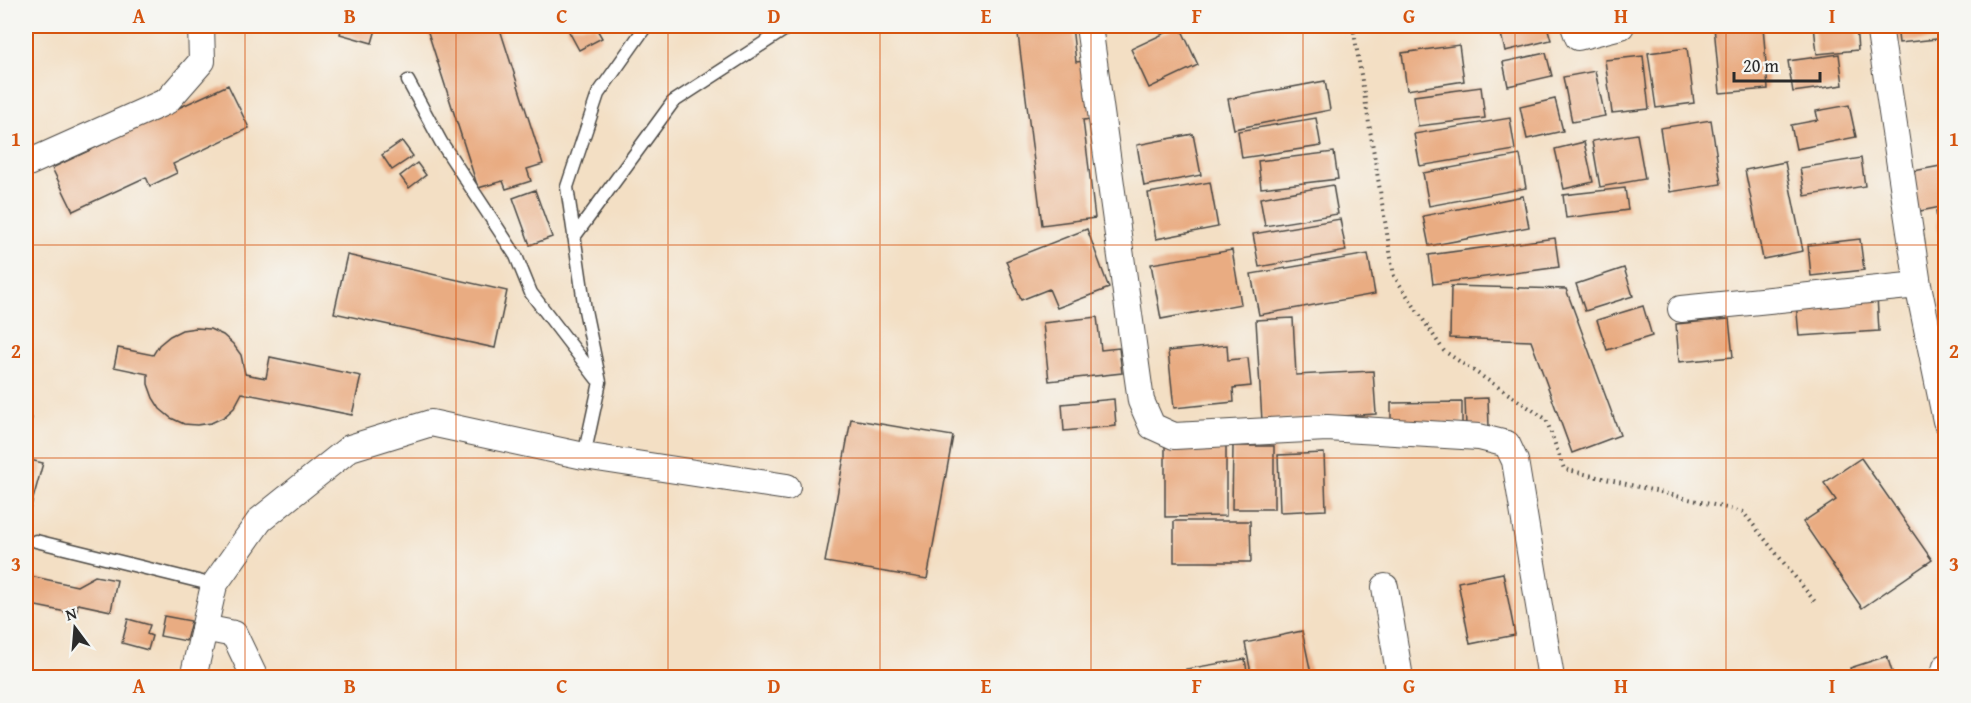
<svg xmlns="http://www.w3.org/2000/svg" width="1971" height="703" viewBox="0 0 1971 703" font-family="'Gentium Book Plus',serif">
<rect width="100%" height="100%" fill="#f6f6f2"/>
<filter id="ink" filterUnits="userSpaceOnUse"><feTurbulence type="fractalNoise" baseFrequency=".0167" numOctaves="2"/><feDisplacementMap in="SourceGraphic" scale="12" xChannelSelector="R" yChannelSelector="G"/><feConvolveMatrix kernelMatrix="1 2 1 2 8 2 1 2 1" color-interpolation-filters="sRGB"/></filter>
<filter id="wash" filterUnits="userSpaceOnUse"><feTurbulence type="fractalNoise" baseFrequency=".008" numOctaves="4" result="noise"/><feDisplacementMap in="SourceGraphic" scale="24" xChannelSelector="R" yChannelSelector="G"/><feGaussianBlur stdDeviation="1.35" result="paint"/><feColorMatrix in="noise" values="0 0 0 0 0 0 0 0 0 0 0 0 0 0 0 0 0 1.4 0 .05"/><feComposite in="paint" operator="in"/></filter>
<g filter="url(#wash)">
<rect width="100%" height="100%" fill="#f3dfc4"/>
<g id="blocks">
<path fill="#e9ac82" d="M342 26H377L372 43 340 34Z
M426 26H499L543 164 527 169 531 181 506 189 503 181 478 188Z
M566 26H595L602 38 579 50Z
M1017 26H1072L1076 62 1086 61 1093 119 1083 120 1095 218 1042 225Z
M1180 26 1198 65 1149 88 1131 49Z
M1499 26H1547L1551 40 1505 51Z
M1714 26H1763L1768 89 1720 93Z
M1814 26H1856L1858 50 1817 54Z
M1897 26H1946V38L1899 43Z
M1459 45 1464 81 1407 90 1402 53Z
M1687 48 1694 103 1656 108 1648 53Z
M1546 53 1552 76 1508 86 1503 62Z
M1839 54 1843 85 1793 92 1788 61Z
M1643 56 1649 109 1612 113 1605 60Z
M1595 71 1605 116 1572 122 1563 77Z
M1325 81 1330 110 1234 129 1228 99Z
M228 85 249 128 173 164 177 173 150 186 146 177 73 211 52 168 122 135 118 127 146 123Z
M1481 87 1485 118 1418 126 1414 96Z
M1555 99 1563 131 1527 139 1520 107Z
M1849 105 1856 137 1796 149 1791 125 1818 120 1816 111Z
M1316 118 1321 146 1242 158 1238 131Z
M1510 118 1515 150 1420 166 1414 134Z
M1711 120 1721 184 1670 192 1660 128Z
M1193 134 1201 175 1144 186 1137 145Z
M1637 134 1645 179 1600 187 1592 141Z
M402 141 413 156 392 170 382 155Z
M1584 142 1593 182 1564 189 1555 149Z
M1334 152 1338 179 1261 188 1258 161Z
M1520 155 1526 188 1429 206 1423 173Z
M1861 158 1865 186 1805 196 1800 168Z
M1785 162 1803 251 1763 259 1745 170Z
M417 163 426 175 409 188 400 176Z
M1946 165V206L1915 212 1908 172Z
M1210 182 1218 227 1156 239 1148 193Z
M1333 185 1338 214 1265 226 1260 198Z
M1625 188 1628 210 1566 218 1563 195Z
M535 190 552 237 530 245 513 198Z
M1523 196 1529 227 1429 246 1423 216Z
M1946 210V237H1939L1936 211Z
M1340 219 1346 251 1259 267 1253 234Z
M1087 229 1109 288 1057 308 1049 289 1021 300 1006 261Z
M1555 238 1559 267 1433 284 1429 255Z
M1860 239 1864 270 1811 276 1808 245Z
M1232 250 1241 304 1161 319 1151 264Z
M1368 254 1375 294 1259 315 1251 274Z
M347 255 507 291 495 348 334 313Z
M1624 268 1633 296 1585 311 1576 284Z
M1451 286 1566 289 1620 435 1572 453 1531 341 1450 338Z
M1877 296 1879 331 1799 336 1796 302Z
M1643 306 1652 336 1607 350 1597 320Z
M1097 317 1101 350 1119 348 1122 373 1049 381 1043 323Z
M1293 318 1296 375 1373 371 1376 414 1262 421 1256 320Z
M1729 319 1733 357 1679 362 1676 324Z
M196 328 210 329 223 335 233 344 241 355 245 374 266 378 270 357 361 376 352 415 242 393 234 408 224 417 211 423 197 425 184 424 171 418 160 409 153 398 148 384V374L114 367 118 348 153 355 159 345 170 336 182 330Z
M1227 345 1228 360 1248 358 1251 386 1233 388 1234 402 1174 408 1168 351Z
M1488 398 1489 427H1466L1465 399Z
M1114 399 1116 426 1064 431 1062 404Z
M1462 402V423L1391 424V403Z
M26 416 32 418 26 437Z
M851 419 953 436 927 579 825 562Z
M1165 445H1226V516L1165 517Z
M1233 446H1274V509H1232Z
M1324 453 1326 510 1280 512 1278 455Z
M1861 458 1932 560 1862 608 1803 522 1836 500 1824 483Z
M26 459 43 463 26 524Z
M1174 521H1250L1251 562H1174Z
M1503 573 1515 635 1470 644 1458 582Z
M30 576 77 586 95 576 117 580 111 611 78 604 76 614 26 604Z
M164 616 191 621 186 641 160 636Z
M128 619 150 625 147 634 152 636 148 650 122 643Z
M1302 631 1312 678H1252L1245 643Z
M1887 656 1894 678H1839L1851 673 1850 668Z
M1245 659 1248 678H1188L1186 669Z
M1836 671 1838 678H1816V677Z"/>
</g>
</g>
<g filter="url(#ink)">
<use href="#blocks" fill-opacity="0" stroke="#494642" stroke-width="1.5"/>
<g fill="none" stroke-linecap="round" stroke-linejoin="round">
<g stroke="#494642" stroke-width="15">
<path id="lane" d="M408 81 441 142 516 256 531 293 597 379
M574 237 673 102 790 26
M584 456 600 382 585 310 567 187 598 94 646 26
M36 541 214 585"/>
</g>
<g stroke="#494642" stroke-width="28">
<path id="street" d="M1089 26 1141 401 1152 426 1174 436 1327 428 1479 437 1507 444 1515 461 1551 678
M1574 26 1578 37 1621 26
M1879 26 1918 285 1946 421
M26 164 167 101 202 61 201 26
M1681 309 1918 285
M1385 587 1400 678
M204 628 234 634 255 678
M193 678 214 585 260 520 350 448 431 423 584 456 787 487
M1943 678 1946 667"/>
</g>
<path stroke="#494642" stroke-width="4" stroke-dasharray="1.5 4.5" stroke-linecap="butt" d="M1353 26 1394 276 1444 351 1546 419 1564 469 1743 512 1816 603"/>
<use href="#lane" stroke="#fff" stroke-width="12"/>
<use href="#street" stroke="#fff" stroke-width="26"/>
</g>
</g>
<path fill="none" stroke="#d5540f" stroke-width="1.5" stroke-opacity="0.55" d="M245 26V678M456 26V678M668 26V678M880 26V678M1091 26V678M1303 26V678M1515 26V678M1726 26V678M26 245H1946M26 458H1946"/>
<rect width="1971" height="703" fill="none" stroke="#f6f6f2" stroke-width="66"/>
<g transform="translate(75 628) rotate(344)" stroke="#f6f6f2" stroke-width="4.5" paint-order="stroke">
<path d="M0-4.5L10 22L0 15L-10 22Z" fill="#2b2b2b"/>
<text y="-9" font-size="16" font-weight="bold" text-anchor="middle" fill="#2b2b2b">N</text>
</g>
<path d="M1734 72v9h86v-9" fill="none" stroke="#2b2b2b" stroke-width="3"/>
<text x="1743" y="72" font-size="18" fill="#2b2b2b" stroke="#f6f6f2" stroke-width="4.5" paint-order="stroke">20 m</text>
<rect x="33" y="33" width="1905" height="637" fill="none" stroke="#d5540f" stroke-width="2"/>
<g font-size="20" text-anchor="middle" font-weight="bold" fill="#d5540f">
<text x="139" y="23">A</text>
<text x="350" y="23">B</text>
<text x="562" y="23">C</text>
<text x="774" y="23">D</text>
<text x="986" y="23">E</text>
<text x="1197" y="23">F</text>
<text x="1409" y="23">G</text>
<text x="1621" y="23">H</text>
<text x="1832" y="23">I</text>
<text x="16" y="146">1</text>
<text x="1954" y="146">1</text>
<text x="16" y="358">2</text>
<text x="1954" y="358">2</text>
<text x="16" y="571">3</text>
<text x="1954" y="571">3</text>
<text x="139" y="693">A</text>
<text x="350" y="693">B</text>
<text x="562" y="693">C</text>
<text x="774" y="693">D</text>
<text x="986" y="693">E</text>
<text x="1197" y="693">F</text>
<text x="1409" y="693">G</text>
<text x="1621" y="693">H</text>
<text x="1832" y="693">I</text>
</g>
</svg>
